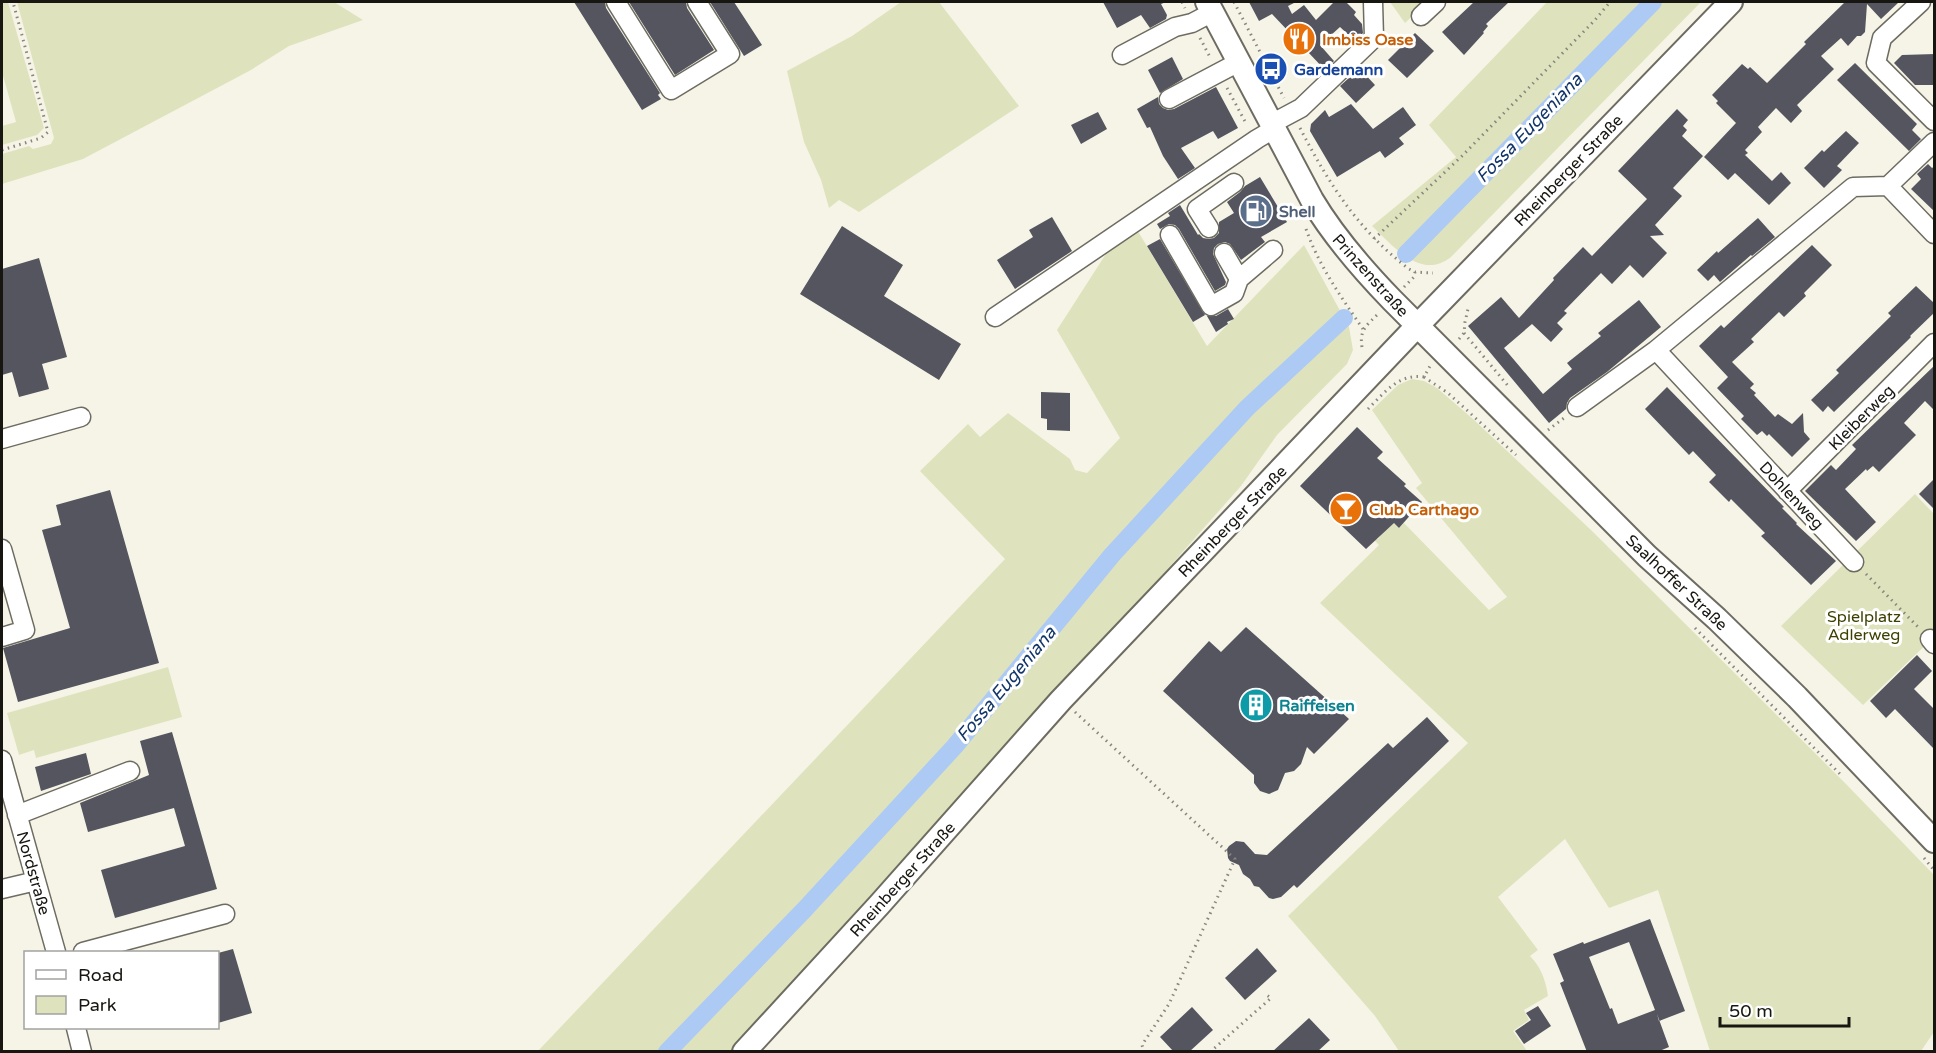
<svg xmlns="http://www.w3.org/2000/svg" width="1936" height="1053" viewBox="0 0 1936 1053" font-family="'Varela Round',sans-serif">
<rect width="100%" height="100%" fill="#f6f4e7"/>
<path fill="#dfe3bd" d="M2 2H8L44 128 37 135 2 145V126L16 122 2 72Z
M17 2H334L363 20 289 46 251 70 83 159 2 184V154L29 146 33 149 51 144 54 138Z
M901 2H939L1019 106 859 212 839 200 829 208 821 180 804 142 787 71 852 36Z
M1390 2H1427L1405 23Z
M1547 2H1701L1451 257C1421 281 1393 246 1372 226L1456 157 1429 125Z
M1136 228 1207 346 1304 245 1349 327 1353 350 1347 364 1277 435 1241 486 964 799 734 1051 537 1052 1005 559 920 471 968 424 980 437 1008 413 1070 459 1075 470 1087 473 1120 438 1057 330 1111 246Z
M1412 379 1424 381 1437 388 1473 419 1591 530 1847 785 1934 875V1032L1921 1051H1710L1658 890 1609 908 1565 839 1498 897 1538 950 1530 956C1541 967 1546 981 1548 996L1524 1010 1529 1020 1513 1031 1527 1051H1399L1375 1016 1288 916 1468 743 1320 603 1379 545 1373 539H1378L1392 521 1399 528 1404 523 1489 610 1507 597 1416 488 1422 483 1372 410 1398 385Z
M1915 494 1934 514V637L1863 705 1781 626Z
M168 667 182 717 36 758 34 750 19 755 7 713Z"/>
<g fill="none" stroke-linecap="round" stroke-linejoin="round">
<path stroke="#adcaf5" stroke-width="18" d="M1406 254 1653 2
M667 1052 805 909 955 746 1112 555 1247 408 1344 318"/>
</g>
<path fill="#54555f" fill-rule="evenodd" d="M574 2H605L606 8 660 93 658 95 661 99 642 110Z
M629 2H686L687 8 714 50 675 75Z
M710 2H734L762 45 744 56Z
M1103 2H1166L1161 4 1167 15 1166 19 1150 28 1141 15 1117 28Z
M1249 2H1296L1288 6 1292 14 1304 5 1316 20 1334 2H1346L1356 12 1354 15 1362 24 1363 33 1355 41 1340 27 1320 45 1334 61 1325 70 1272 14 1259 21Z
M1474 2H1509L1486 24 1488 26 1483 32 1484 33 1464 55 1442 32Z
M1845 2H1899L1881 19 1867 4 1865 32 1861 36H1857L1848 46 1841 38 1821 56 1834 69 1797 105 1802 111 1791 123 1776 108 1758 127 1762 132 1745 150 1748 153 1745 155 1772 181 1781 172 1791 183 1769 205 1735 173 1728 180 1704 157 1736 123 1716 103 1718 101 1712 95 1742 64 1748 69 1750 67 1767 83 1806 44 1804 42Z
M1415 33 1434 51 1407 78 1388 60Z
M1935 54V85H1915L1894 63 1902 55Z
M1172 57 1183 79 1160 93 1148 70Z
M1855 63 1917 124 1912 130 1921 139 1909 151 1837 80Z
M1361 70 1375 85 1356 103 1340 86 1350 77 1352 79Z
M1216 87 1238 128 1218 139 1213 131 1181 148 1195 168 1178 179 1163 156 1150 127 1147 128 1137 109 1158 97 1159 104 1163 108 1168 110 1174 109Z
M1351 104 1373 129 1403 107 1416 125 1399 138 1404 144 1385 158 1380 151 1337 177 1310 131 1311 124 1325 110 1329 117Z
M1677 109 1688 120 1683 126 1687 130 1682 136 1703 156 1673 188 1682 196 1655 225 1664 235 1650 236 1667 253 1643 278 1630 265 1612 284 1601 273 1564 311 1567 313 1557 323 1563 329 1551 342 1532 324 1504 348 1543 394 1572 369 1567 363 1601 336 1598 333 1639 300 1661 327 1607 372 1570 398 1567 403 1566 409 1549 423 1468 326 1501 297 1519 318 1554 280 1553 278 1583 247 1592 256 1647 199 1618 171Z
M1098 112 1107 129 1081 144 1071 125Z
M1846 131 1859 143 1837 166 1842 170 1824 188 1804 168 1822 150 1824 152Z
M1928 164 1932 168 1935 166V212L1911 189 1921 179 1917 174Z
M1260 177 1287 222 1261 237 1265 242 1241 260 1230 244 1225 242 1218 244 1214 248 1213 254 1226 282 1225 285 1215 291 1179 229 1175 225 1169 224 1160 229 1157 224 1170 216 1168 213 1180 205 1198 235 1199 234 1203 238 1209 239 1214 238 1219 233V222L1234 213 1227 202 1240 192 1245 186Z
M1052 217 1072 251 1015 289 997 260 1033 237 1029 230Z
M1758 218 1775 237 1752 256 1751 255 1720 282 1714 275 1708 281 1697 270 1717 251 1718 253Z
M842 226 903 265 884 296 961 344 939 380 800 294Z
M1160 239 1205 315 1193 322 1147 246Z
M1812 245 1832 265 1804 293 1806 296 1784 317 1779 312 1751 339 1754 342 1732 362 1754 384 1750 388 1756 393 1754 395 1775 417 1778 414 1792 424 1803 413 1804 432 1810 439 1792 457 1769 434 1767 436 1762 431 1757 435 1741 419 1744 416 1717 388 1728 377 1699 346 1721 325 1724 328Z
M39 258 67 357 42 364 49 389 19 397 12 372 2 375V269Z
M1916 286 1935 304V312L1910 336 1911 337 1906 342 1834 412 1828 406 1823 412 1811 400 1839 373 1836 370 1891 316 1888 313Z
M1228 309 1234 319 1227 322 1228 324 1216 332 1207 316H1216Z
M1935 365V411L1925 401 1904 423 1916 435 1879 472 1873 466 1867 471 1866 469 1845 489 1876 522 1856 541 1805 491 1831 465 1836 470 1856 449 1852 445Z
M1667 387 1784 507 1782 508 1797 523 1796 524 1836 561 1811 585 1761 536 1765 533 1731 499 1729 502 1709 482 1716 475 1693 451 1689 455 1645 409Z
M1041 392 1070 393V431L1047 430V419L1041 418Z
M1357 427 1383 452 1377 458 1406 484 1404 486 1422 502 1399 528 1394 523 1366 549 1300 486Z
M1935 478V510L1919 494Z
M110 490 159 663 18 702 3 648 70 628 42 530 61 525 56 505Z
M1246 627 1349 719 1314 754 1307 747 1301 764 1294 771 1285 773 1278 790 1269 794 1260 791 1254 783V775L1163 691 1209 641 1221 652Z
M1917 655 1932 671 1914 689 1935 710V750L1895 709 1886 718 1870 701Z
M1427 717 1449 741 1297 888 1294 885 1281 897 1273 899 1269 898 1259 887 1254 886 1250 879 1243 874 1239 865 1230 861 1228 858 1227 849 1229 846 1236 841 1244 842 1255 854 1267 855 1388 743 1393 748Z
M172 732 217 889 115 918 101 870 185 846 174 808 88 832 80 803 149 775 140 741Z
M86 753 91 774 41 791 35 767Z
M1650 919 1685 1011 1659 1021 1657 1014 1669 1047 1657 1052H1587L1560 983 1564 981 1553 954 1583 942 1584 944ZM1629 942 1655 1010 1618 1024 1612 1008 1610 1009 1589 957Z
M1257 948 1277 971 1245 1000 1225 978Z
M233 949 252 1013 218 1023V953Z
M1538 1006 1551 1026 1524 1044 1515 1031 1531 1020 1526 1013Z
M1192 1007 1213 1030 1189 1052H1174L1160 1037Z
M1309 1018 1330 1040 1317 1052H1272Z"/>
<g fill="none" stroke-linecap="round" stroke-linejoin="round">
<g stroke="#6e6c61" stroke-width="21">
<path id="minor" d="M616 2 671 90 730 54 697 2
M1921 2 1882 38 1876 63 1934 121
M1421 16 1436 2
M1122 55 1175 27 1192 23 1213 12
M1169 99 1239 62
M1271 124 1301 108 1374 38 1373 2
M1888 186 1934 234
M1209 228 1197 209 1234 183
M1170 235 1211 306 1234 293 1239 279 1273 250
M1224 253 1239 279
M995 317 1257 139 1274 129
M1577 407 1656 350
M2 439 81 417
M1787 491 1934 343
M2 549 25 630 2 637
M1854 562 1656 350 1853 187 1888 186 1934 142
M1930 639 1934 644
M2 760 56 952
M17 815 130 771
M2 889 36 881
M83 952 225 914
M76 1028 82 1052"/>
</g>
<g stroke="#6e6c61" stroke-width="26">
<path id="major" d="M1207 2 1312 200C1334 237 1362 269 1392 300L1647 556 1717 619 1797 697 1934 841
M744 1052 879 905 1061 700 1417 326 1731 2"/>
</g>
<path stroke="#88867d" stroke-width="3" stroke-dasharray="1.5 4.5" stroke-linecap="butt" d="M1182 2 1185 8
M1234 2 1284 98
M1200 38 1211 59
M1227 88 1247 125
M1300 128C1329 184 1358 230 1409 269L1415 272 1433 273
M2 150 41 138 48 132 13 2
M1306 229C1319 266 1341 297 1363 329
M1374 239 1462 156 1595 20 1610 2
M1404 287 1414 277 1415 272
M1464 333 1509 387
M1459 339 1464 333 1465 322 1468 309
M1362 347C1359 330 1367 325 1379 313
M1424 377 1448 393 1516 455
M1368 409C1384 393 1399 373 1424 377L1430 366
M1548 430 1564 418
M1866 574 1918 627
M1695 628 1841 775
M1075 712 1235 859 1169 1004 1142 1045 1144 1052
M1924 858 1934 870
M1210 1052 1271 998 1265 994"/>
<use href="#minor" stroke="#fff" stroke-width="18"/>
<use href="#major" stroke="#fff" stroke-width="22"/>
</g>
<defs>
<g id="restaurant-disc" transform="scale(1.725)"><circle r="9.5" fill="#e8710a" stroke="#fff"/><path d="M-5-6h1v4h1v-4h1v4h1v-4h1v5L-1.5 .5V6h-2V.5L-5-1ZM5-6V6H3V1.5H1.5Q1.5-4 5-6Z" fill="#fff"/></g>
<g id="bus-disc" transform="scale(1.725)"><circle r="9.5" fill="#1a4fb4" stroke="#fff"/><path d="M-5-6H5V4H4V6H2V4H-2V6H-4V4H-5ZM-3.5-4V0h7V-4ZM-3.5 1.2v1.5H-2V1.2ZM2 1.2v1.5H3.5V1.2Z" fill="#fff"/></g>
<g id="fuel-disc" transform="scale(1.725)"><circle r="9.5" fill="#5c6f8a" stroke="#fff"/><path d="M-5.5-6h7V0h2V4h1.3V-2.5L3-4.5l.8-.8L6-3V5H2.5V1h-1V6h-7ZM-4.2-4.7v3.2H.2V-4.7Z" fill="#fff"/></g>
<g id="bar-disc" transform="scale(1.725)"><circle r="9.5" fill="#e8710a" stroke="#fff"/><path d="M-6-5H6L.8 .8V4.5H3.5V6h-7V4.5H-.8V.8Z" fill="#fff"/></g>
<g id="building-disc" transform="scale(1.725)"><circle r="9.5" fill="#0f9aa8" stroke="#fff"/><path d="M-4-6H4V6H1V3H-1V6H-4ZM-2.5-4.3h1.7v1.8h-1.7ZM.8-4.3h1.7v1.8H.8ZM-2.5-1h1.7V.8h-1.7ZM.8-1h1.7V.8H.8Z" fill="#fff"/></g>
</defs>
<g fill-rule="evenodd">
<use href="#restaurant-disc" x="1299" y="39"/>
<use href="#bus-disc" x="1271" y="69"/>
<use href="#fuel-disc" x="1256" y="211"/>
<use href="#bar-disc" x="1346" y="509"/>
<use href="#building-disc" x="1256" y="705"/>
</g>
<g text-anchor="middle" stroke-width="6" stroke-linejoin="round" paint-order="stroke">
<g font-size="16" font-weight="bold" fill="#c56008" stroke="#fff" text-anchor="start">
<text x="1322" y="45">Imbiss Oase</text>
<text x="1369" y="515">Club Carthago</text>
</g>
<g font-size="16" font-weight="bold" fill="#164399" stroke="#fff" text-anchor="start">
<text x="1294" y="75">Gardemann</text>
</g>
<g font-size="16" fill="#171611" stroke="#fff">
<text transform="translate(1568 170) rotate(-46)" y="6">Rheinberger Straße</text>
<text transform="translate(1371 275) rotate(48)" y="6">Prinzenstraße</text>
<text transform="translate(1861 417) rotate(-45)" y="6">Kleiberweg</text>
<text transform="translate(1792 495) rotate(47)" y="6">Dohlenweg</text>
<text transform="translate(1232 521) rotate(-46)" y="6">Rheinberger Straße</text>
<text transform="translate(1677 582) rotate(43)" y="6">Saalhoffer Straße</text>
<text transform="translate(34 873) rotate(74)" y="6">Nordstraße</text>
<text transform="translate(902 879) rotate(-48)" y="6">Rheinberger Straße</text>
</g>
<g font-size="16" font-weight="bold" fill="#4e5e75" stroke="#fff" text-anchor="start">
<text x="1279" y="217">Shell</text>
</g>
<g font-size="16" fill="#3e4000" stroke="#fff">
<text x="1864" y="622">Spielplatz<tspan x="1864" dy="18">Adlerweg</tspan></text>
</g>
<g font-size="16" font-weight="bold" fill="#0d838f" stroke="#fff" text-anchor="start">
<text x="1279" y="711">Raiffeisen</text>
</g>
<g font-size="18" font-style="italic" fill="#123669" stroke="#fff">
<text transform="translate(1529 128) rotate(-46)" y="6">Fossa Eugeniana</text>
<text transform="translate(1006 684) rotate(-50)" y="6">Fossa Eugeniana</text>
</g>
</g>
<rect width="1936" height="1053" fill="none" stroke="#171611" stroke-width="6"/>
<rect x="24" y="951" width="195" height="78" fill="#ffffff" stroke="#a2a2a0" stroke-width="1.5"/>
<rect x="36" y="970" width="30" height="9" fill="#ffffff" stroke="#a2a2a0" stroke-width="1.5"/>
<text x="78" y="981" font-size="18" fill="#171611">Road</text>
<rect x="36" y="996" width="30" height="18" fill="#dfe3bd" stroke="#a2a2a0" stroke-width="1.5"/>
<text x="78" y="1011" font-size="18" fill="#171611">Park</text>
<path d="M1720 1017v9h129v-9" fill="none" stroke="#171611" stroke-width="3"/>
<text x="1729" y="1017" font-size="18" fill="#171611" stroke="#ffffff" stroke-width="4.5" paint-order="stroke">50 m</text>
</svg>
